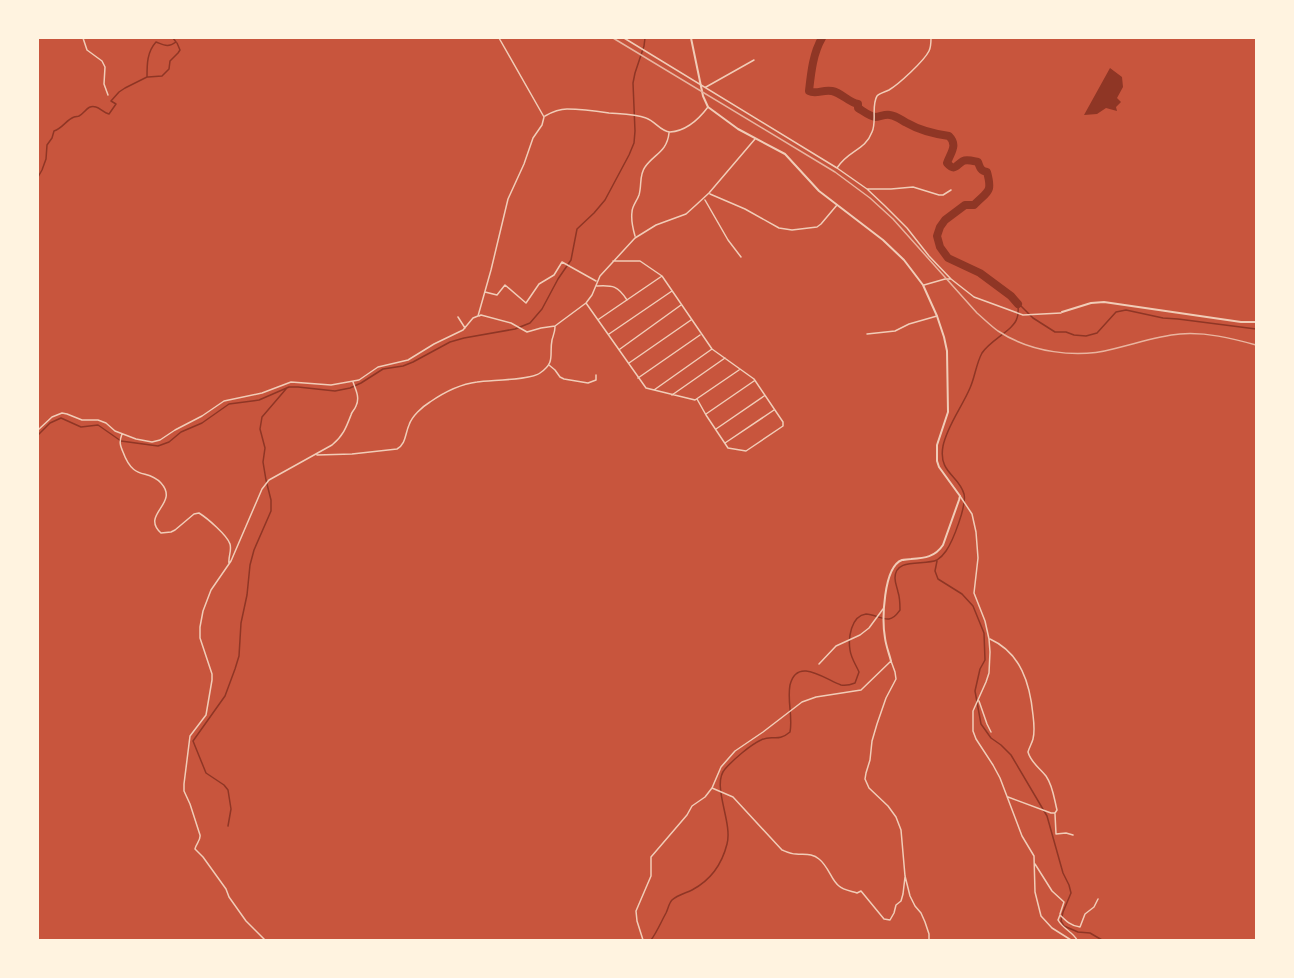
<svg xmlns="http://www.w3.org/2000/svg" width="1294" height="978" viewBox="0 0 1294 978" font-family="Figtree,sans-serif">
<rect width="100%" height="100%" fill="#c8553d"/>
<path fill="#8f3625" d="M1110 68 1122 77 1123 87 1117 98 1121 102 1116 107 1117 111 1106 108 1097 114 1084 115Z"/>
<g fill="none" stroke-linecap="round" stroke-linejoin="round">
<path stroke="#8f3625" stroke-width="1.5" d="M148 77 162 76 169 69 170 61 178 53 180 50 177 43
M38 177 42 170 46 159 47 145 52 138 54 131C63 128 66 120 74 117 76 116 78 117 79 116 85 113 88 104 96 107 100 108 104 113 109 114L116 104 111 101 119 92 125 88 147 77C147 64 147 52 156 42 164 45 168 48 176 42L173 38
M1020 305 1033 318 1055 332H1066L1074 335 1086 336 1097 333 1116 312 1126 310 1163 318 1178 319 1256 329
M38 435 50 423 61 418 81 427 98 425 121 441 158 446 169 442 181 432 202 423 229 404 259 400 289 387H298L335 391 350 388 361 383 383 369 403 366 413 362 450 342 464 338 515 329 530 323 542 309 558 279 571 260 577 229 594 213 605 200 629 155 634 143 635 131 633 83 635 73 644 46 645 38
M937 561 935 571 938 579 962 594 973 606 984 633 985 660 980 669 975 691 981 724 991 738 1001 745 1011 755 1047 816 1063 873 1069 885 1071 893 1063 912 1061 921 1064 926 1078 932 1090 933 1102 940
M228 826 231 809 228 790 224 785 206 773 193 741 225 696 235 669 239 656 241 623 247 595 250 565 254 550 271 511V500L266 480 263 462 265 448 260 429 262 417 286 389
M651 940C657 932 661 922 666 913 668 909 669 903 672 900 677 895 686 893 692 890 711 880 722 864 727 844 733 822 711 785 725 769 733 760 750 745 761 740 773 734 777 743 790 732 793 717 787 701 790 685 797 656 826 680 841 685 846 686 850 685 855 683L859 672C856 665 851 658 850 650 848 638 851 616 866 614 874 614 882 620 889 619 895 618 897 614 900 610 900 604 900 598 898 592 897 587 895 583 895 578 895 557 924 566 937 560 940 558 944 554 946 551 953 541 967 505 964 494 959 475 938 473 943 446 947 426 962 407 970 388 975 377 976 364 982 353 990 340 1014 330 1017 318 1019 314 1018 308 1018 304"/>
<path stroke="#8f3625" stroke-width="8" d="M822 38C813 53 811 73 809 91 816 95 823 89 832 91 842 93 848 102 858 104V108C863 111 869 116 875 117 880 117 884 114 890 115 897 116 901 120 907 123 919 130 935 134 949 136 958 145 951 152 947 163 955 172 956 165 963 161 967 159 973 161 978 162 980 168 981 171 987 172 993 194 987 191 974 205H965L945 220 940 227 937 236 940 247 948 258 980 273 1011 296 1018 304"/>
<path stroke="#f1ccb7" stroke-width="1.5" d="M83 38 87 50 102 61 105 67 104 84 108 95
M624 38 837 168 867 189 885 206 907 228 929 256 951 279 974 297 1023 315 1061 313
M706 87 754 60
M545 116C552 112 559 109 567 109 581 109 596 111 609 113 621 114 635 114 646 118 655 121 661 132 670 132 687 131 699 119 708 107
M837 168C848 150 865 151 872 132 877 122 871 106 877 96 880 93 885 92 889 90 899 84 924 61 929 51 931 47 931 42 931 38
M867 189H891L913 187 939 195H943L951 190
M710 194 745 209 779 228 792 230 817 227 821 224 837 205
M705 200 728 240 741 257
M635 236C633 229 631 219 632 212 632 206 637 201 639 195 642 185 639 175 645 167 654 154 667 152 669 133
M613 261H640L662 276 712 349 754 379 783 422V426L746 451 728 448 706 415 697 399
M924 285 945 279H951
M597 286C613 285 618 286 627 300
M485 292 497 295 505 285 526 303 539 284 554 275 562 262 596 281
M586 303 646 388 695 400 739 370
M479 316 481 315 511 323 527 332 541 328 555 326 586 303 592 295 600 276 635 238 656 225 686 214 696 205 709 193 755 139
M458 317 465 328
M599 319 662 276
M1256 321 1255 322 1256 323
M609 334 672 291
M867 334 895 331 909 324 937 316
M620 349 681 305
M629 363 691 320
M549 365 555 370 560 377 564 379 588 383 596 380V375
M638 378 700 335
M654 390 712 349
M672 395 725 358
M706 414 754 381
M716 429 764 396
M38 430 52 417 62 413 67 414 82 420H98L106 423 115 431 136 439 152 442 160 440 175 430 202 416 224 401 262 393 291 382 331 385 359 380 378 367 408 360 434 344 463 330 473 318 478 316 491 270 508 199 524 164 533 138 542 125 544 117 499 38
M122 434C119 442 120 445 123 452 134 482 147 468 161 483 180 504 140 514 161 533L171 532 175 530 194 514 199 513C207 518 227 535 230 544 232 551 228 557 229 563
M725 443 774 410
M317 455 352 454 397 449C406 444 405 434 409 425 412 416 422 407 430 402 443 393 461 384 477 382 490 380 532 380 540 373 556 362 549 355 552 340 553 336 555 332 555 327
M960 496 972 514 976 532 978 558 974 593 985 621 989 639 990 652 989 673 986 682 973 711V731L976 739 993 765 1000 778 1022 836 1034 856 1035 892 1041 916 1052 928 1071 940
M990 639C1021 653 1030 684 1033 715 1034 723 1035 731 1033 739 1032 743 1029 748 1028 752 1031 763 1040 768 1046 776 1053 786 1054 798 1057 810L1055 813H1051L1008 797
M819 664 836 646 860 635 869 628 883 609
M979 701 987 724 991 732
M712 788 733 797 782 850C787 852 791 854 796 854 804 855 812 853 819 859 829 867 831 880 839 886 843 890 851 891 857 893L861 891 884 919 890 920 894 913 896 905 901 901 903 894 905 877
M1055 814 1056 834 1066 833 1073 835
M1035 864 1052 891 1064 902 1060 914
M265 940 246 921 229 897 226 889 203 857 195 849C196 844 201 840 200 835L190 804 184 791V784L190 736 206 715 212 680V674L200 638V627L203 611 211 590 231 561 262 489 269 480 332 445C343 436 346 428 351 415 352 411 354 411 356 406 360 398 356 390 353 382
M643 940 637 921 636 911 651 876V857L687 815 692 806 705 797 712 788 721 767 735 751 763 732 802 702 816 697 861 690 891 661 895 672 896 679 886 698 877 724 872 741 870 760 866 773 865 779 869 788 888 806 896 817 901 830 905 876 910 896 915 906 921 913 925 922 929 934V940
M1077 940C1073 932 1063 929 1058 920L1060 915C1066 921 1071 926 1080 927L1085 914 1094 907 1098 899"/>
<path stroke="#f1ccb7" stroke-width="2" d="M691 38 703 96 708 107 738 129 785 154 819 191 883 240 904 260 923 285 937 316 944 337 947 351 948 412 937 445V461L939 467 960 496 959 500 943 545C935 557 925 558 911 559 910 559 903 560 902 560 883 567 882 621 885 638 886 646 889 653 891 661
M1062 312 1091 303 1104 302 1241 322H1255"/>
<path stroke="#e9b49f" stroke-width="1.5" d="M613 38 835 172 870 198 893 219 977 313C984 319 991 326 998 331 1030 352 1076 359 1113 349 1135 344 1157 336 1180 334 1206 332 1231 338 1256 345"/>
</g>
<rect width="1294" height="978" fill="none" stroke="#fff3e0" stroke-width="78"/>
</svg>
